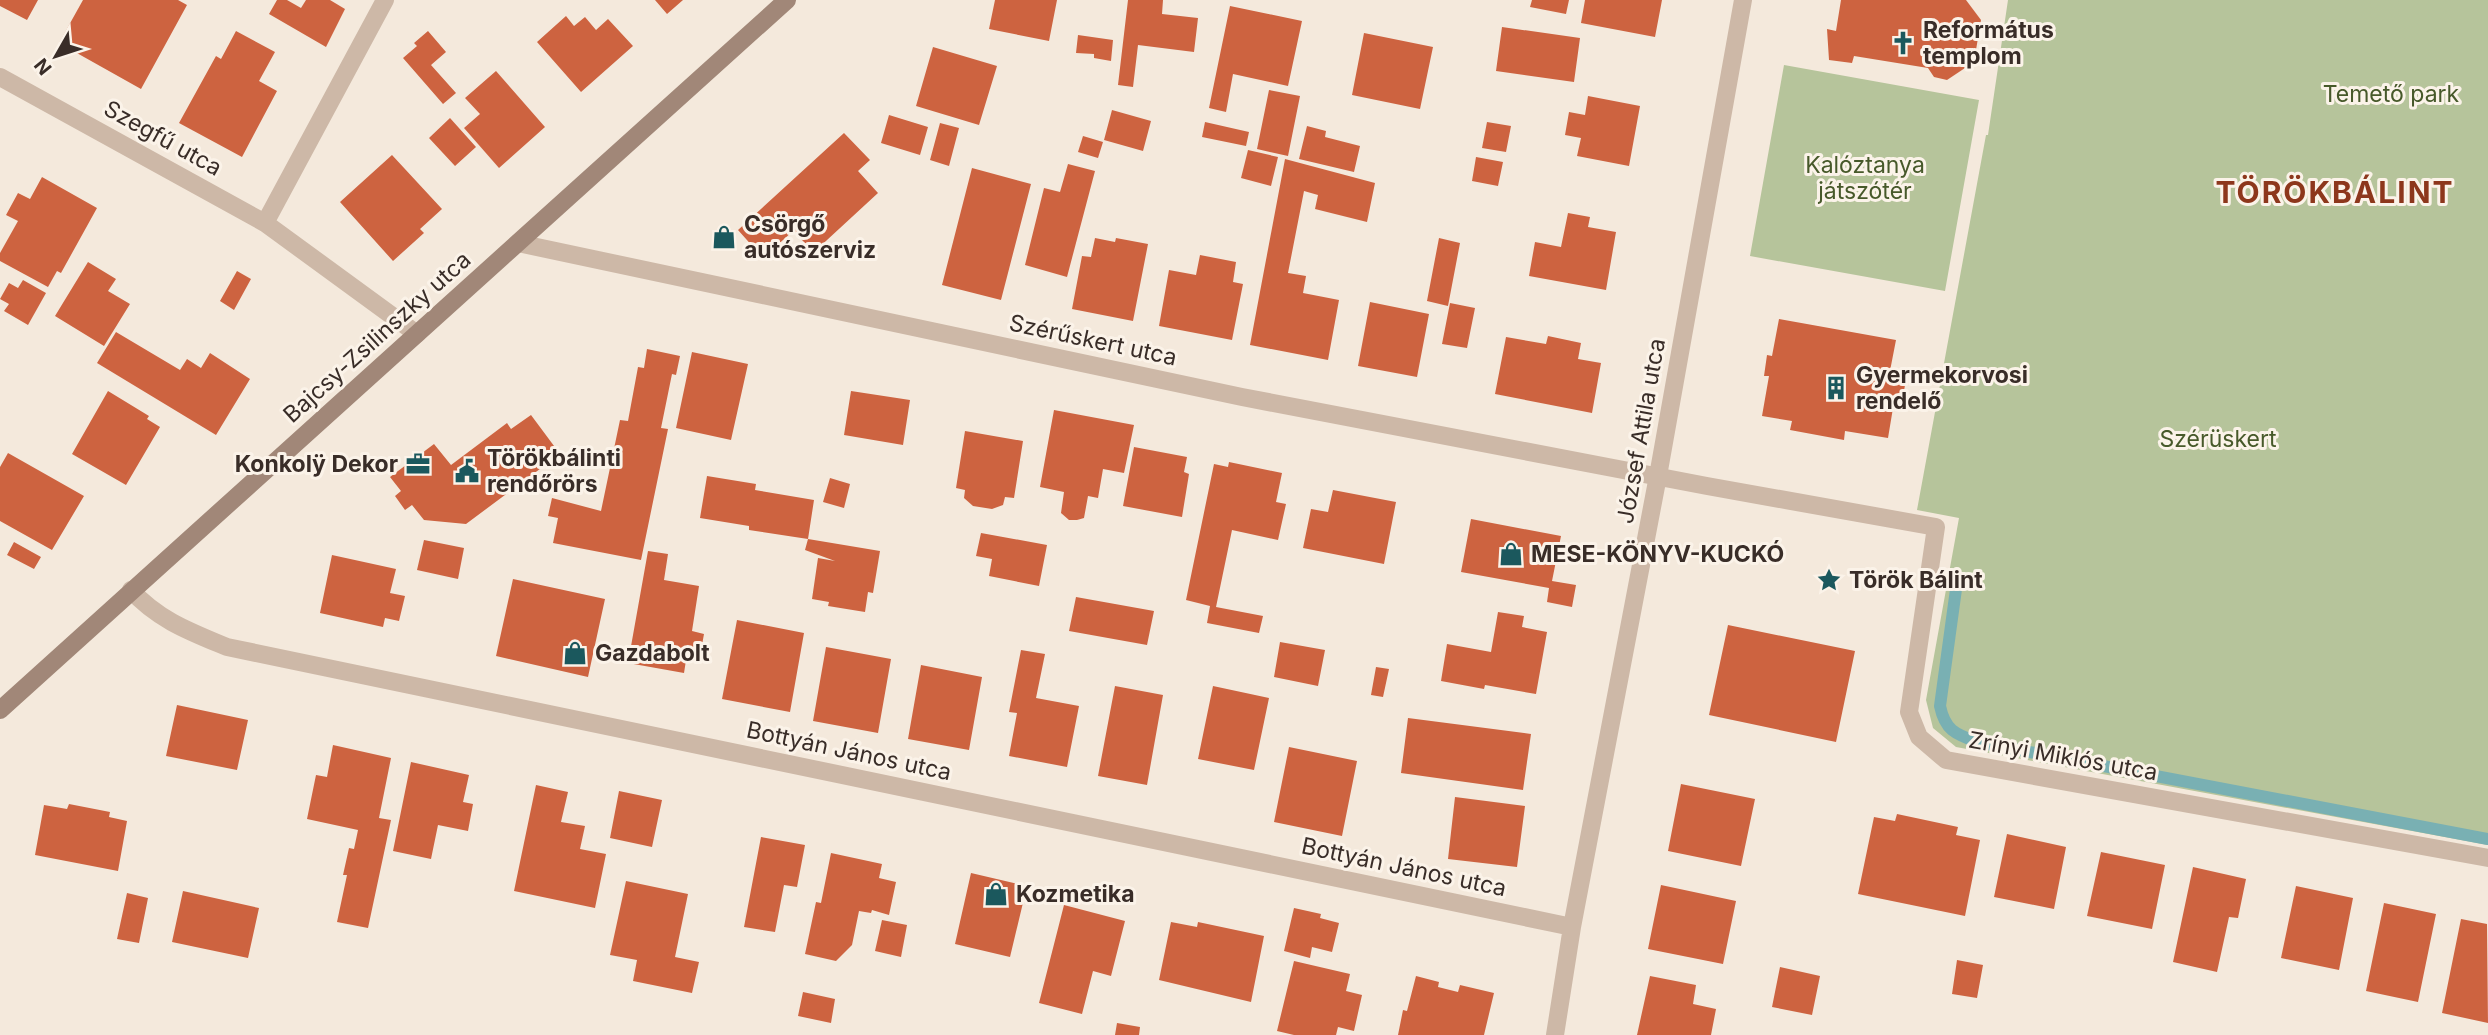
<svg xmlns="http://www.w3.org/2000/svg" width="2488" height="1035" viewBox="0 0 2488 1035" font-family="Inter,sans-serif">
<rect width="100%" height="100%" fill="#f4e9dc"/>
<path fill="#b6c49b" d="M2008 0H2488V845L1956 747 1933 728 1926 700 1959 518 1917 510 1986 135H1988Z
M1784 65 1979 100 1945 291 1750 256Z"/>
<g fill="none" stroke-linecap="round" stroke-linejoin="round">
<path stroke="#79b0b3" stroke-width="12" d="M1957 582 1940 706C1945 730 1955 734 1977 742L2488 839"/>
</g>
<path fill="#cd6340" d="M0 0H38L27 20 0 6Z
M83 0H178L187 5 141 89 59 43Z
M277 0H287L301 8 306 0H330L345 9 326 47 269 14Z
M655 0H683L667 14Z
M995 0H1057L1049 41 989 29Z
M1128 0H1163L1162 14 1198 18 1194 52 1138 45 1133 87 1118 85Z
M1532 0H1569L1566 14 1530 7Z
M1585 0H1662L1655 37 1581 23Z
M1841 0H1966L1981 20 1974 62 1947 80 1934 77 1928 68 1854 56 1852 63 1829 60 1827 29 1836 31Z
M1230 6 1302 21 1288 86 1233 74 1226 112 1209 108Z
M566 16 574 26 585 17 596 30 608 19 633 46 581 92 537 42Z
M1502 27 1580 38 1574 82 1496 71Z
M236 31 275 52 259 81 277 91 242 157 179 123 216 56 221 59Z
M428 31 446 52 431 65 456 93 443 104 403 58 417 46 414 43Z
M1364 33 1433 47 1420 109 1352 95Z
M1078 35 1113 40 1111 61 1094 58V54L1076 53Z
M933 47 997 66 979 125 916 106Z
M496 71 545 127 499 168 464 128 480 114 465 98Z
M1269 90 1300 96 1288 156 1257 149Z
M1588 96 1640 106 1629 166 1577 156 1581 138 1565 135 1569 112 1585 115Z
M1112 110 1151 121 1143 151 1104 140Z
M889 115 928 127 920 155 881 143Z
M450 118 476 147 455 166 429 138Z
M1205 122 1249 132 1246 146 1202 137Z
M1487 122 1511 126 1506 152 1482 148Z
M940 123 959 128 949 166 930 160Z
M1307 126 1326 131 1325 137 1360 146 1354 172 1299 159Z
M844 133 870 160 858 171 878 193 814 252 793 231 763 258 738 230Z
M1083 136 1103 142 1098 158 1078 152Z
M1248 150 1278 157 1271 186 1241 178Z
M392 155 442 209 420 229 424 233 393 261 340 202Z
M1476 157 1503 162 1498 186 1472 181Z
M1285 159 1375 183 1367 222 1315 209 1318 195 1304 191 1288 273 1306 276 1303 293 1339 300 1328 360 1250 345Z
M1068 164 1095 171 1067 277 1025 265 1044 188 1060 192Z
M972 168 1031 184 1001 300 942 285Z
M42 177 97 208 61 273 57 271 48 287 0 261V253L18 221 6 215 18 193 30 199Z
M1568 213 1590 217 1588 227 1616 232 1606 290 1529 276 1535 242 1561 247Z
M1095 238 1115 242 1116 238 1148 244 1133 321 1072 309 1082 256 1091 257Z
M1439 238 1460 243 1448 306 1427 301Z
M1200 255 1236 262 1233 282 1243 284 1232 340 1159 326 1169 270 1196 275Z
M88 262 116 279 108 291 130 304 104 346 55 316Z
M237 271 251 279 234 310 220 301Z
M23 280 46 293 28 325 4 311 9 304 0 299 9 283 18 288Z
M1370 302 1429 314 1417 377 1358 366Z
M1450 303 1475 308 1467 348 1442 344Z
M1779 319 1896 340 1889 376 1906 379 1903 397 1895 396 1888 438 1845 431 1844 440 1790 430 1792 421 1762 416 1769 376H1764L1767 355 1772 356Z
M116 332 180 370 187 359 201 368 210 353 250 379 216 435 97 363Z
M1548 336 1581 343 1578 359 1601 363 1592 413 1495 394 1506 337 1546 344Z
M647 349 680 356 676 375 672 374 661 428 668 429 641 560 553 543 558 518 548 516 552 498 601 511 620 420 628 421 638 367 644 368Z
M692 352 748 364 731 440 676 428Z
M108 391 149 416 147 419 160 427 126 485 72 454Z
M851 391 910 400 903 445 844 435Z
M1054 410 1134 425 1124 473 1103 469 1098 498 1088 496 1084 518 1077 520H1069L1061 513 1064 492 1040 487Z
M531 415 560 454 466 524 424 520 412 505 405 510 395 496 401 491 390 477 434 444 451 465 507 423 511 429Z
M965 431 1023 441 1014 498 1005 497 1003 505 992 509 973 506 964 498 965 490 956 488Z
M1134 447 1187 457 1184 472 1189 474 1182 517 1123 506Z
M8 453 84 496 52 550 0 521V467Z
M1229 462 1282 473 1276 502 1286 504 1278 540 1232 530 1216 607 1263 616 1259 633 1207 623 1210 606 1186 600 1214 464 1228 467Z
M707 476 756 484 755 490 814 500 808 539 880 551 873 593 868 592 865 612 828 606 829 602 812 599 818 558 835 561 805 550 808 539 749 530V526L700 518Z
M830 478 850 484 844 508 823 502Z
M1333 490 1396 502 1384 564 1303 548 1311 509 1328 512Z
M1471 519 1561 536 1552 581 1576 585 1572 607 1547 602 1549 588 1461 572Z
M981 533 1047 545 1039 586 989 576 992 559 976 556Z
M424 540 464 548 458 579 417 570Z
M14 542 41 557 34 569 7 555Z
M648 551 668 554 664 580 699 586 692 631 704 634 700 656 687 654 684 673 628 663Z
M332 555 396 569 390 593 405 596 399 621 385 618 383 627 320 613Z
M513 579 605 599 588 677 496 656Z
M1076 597 1154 611 1147 645 1069 631Z
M1498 612 1524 616 1522 627 1547 632 1536 694 1485 685 1484 689 1441 681 1447 644 1491 652Z
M737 620 804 633 790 712 722 699Z
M1728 625 1855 651 1836 742 1709 715Z
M1280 642 1325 650 1318 686 1274 677Z
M826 647 891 659 878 733 813 721Z
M1021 650 1045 654 1036 698 1079 706 1067 767 1009 756 1017 713 1009 712Z
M921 665 982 677 969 750 908 739Z
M1376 667 1389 669 1383 697 1371 695Z
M1115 686 1163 695 1147 785 1098 776Z
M1213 686 1269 698 1254 770 1198 759Z
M177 705 248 720 237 770 166 756Z
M1408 718 1531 734 1523 790 1401 773Z
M333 745 391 758 379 818 391 820 368 928 337 922 347 875H343L349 848 354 849 358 830 307 819 316 775 327 777Z
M1289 747 1357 761 1342 836 1274 822Z
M411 762 469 775 463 802 473 804 468 831 438 825 431 859 393 851Z
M1681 784 1755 799 1741 866 1668 851Z
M536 785 568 792 561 822 585 826 580 849 606 854 595 908 514 891Z
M619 791 662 800 652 847 610 838Z
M1455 797 1525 806 1517 867 1448 859Z
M69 804 110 812 109 817 127 821 118 871 35 855 44 805 67 809Z
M1897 814 1958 827 1956 835 1980 840 1965 916 1858 894 1874 817 1895 821Z
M2007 834 2066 847 2054 909 1994 897Z
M761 837 805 845 797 887 784 885 775 932 744 927Z
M2101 852 2165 865 2152 929 2087 916Z
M831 853 882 864 879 878 896 882 889 915 872 910 871 913 859 911 852 945 836 961 805 954 816 902 821 903Z
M2193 867 2246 879 2238 918 2229 917 2217 972 2173 962Z
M971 873 1027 886 1010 957 955 944Z
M626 881 688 894 675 957 699 962 692 993 633 981 637 960 610 955Z
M1661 885 1736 901 1723 964 1648 949Z
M2296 886 2353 898 2339 970 2281 958Z
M183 891 259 908 248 958 172 942Z
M127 893 148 898 139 943 117 939Z
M2384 903 2436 914 2418 1002 2366 991Z
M1064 905 1125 921 1111 976 1093 971 1082 1014 1039 1003Z
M1294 908 1321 914 1320 918 1339 923 1332 952 1312 947 1310 958 1284 951Z
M2461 919 2487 924 2488 1023 2442 1013Z
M882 920 907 925 901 957 875 951Z
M1171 922 1197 927 1198 922 1264 936 1251 1002 1159 980Z
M1957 960 1983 965 1977 998 1952 994Z
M1294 961 1350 974 1346 991 1362 995 1354 1031 1338 1027 1336 1035H1294L1277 1031Z
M1780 967 1820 976 1812 1015 1772 1007Z
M1416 976 1439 982 1438 987 1458 992 1460 985 1494 993 1484 1035H1398L1403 1010 1407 1011Z
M1650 976 1696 985 1693 1004 1716 1009 1711 1035H1637Z
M803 992 835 999 831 1023 798 1016Z
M1117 1023 1140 1027 1139 1035H1115Z"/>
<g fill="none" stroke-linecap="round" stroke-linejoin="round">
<path stroke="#cdb8a7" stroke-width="18" d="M0 77 265 223 417 334
M265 223 385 0
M518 243 1242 397 1707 486 1936 527 1909 712 1919 737 1946 760 2488 858
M131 590C158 620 191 632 227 647L1572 927
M1555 1035 1572 927 1658 476 1743 0"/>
<path stroke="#a18778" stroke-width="18" d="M0 710 787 0"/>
</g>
<defs>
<g id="church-bare" transform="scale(1.89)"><path d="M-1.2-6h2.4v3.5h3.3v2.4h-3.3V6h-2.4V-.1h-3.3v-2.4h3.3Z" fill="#1b585d" stroke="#fbf3e9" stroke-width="2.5" paint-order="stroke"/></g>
<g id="shop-bare" transform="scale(1.89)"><path d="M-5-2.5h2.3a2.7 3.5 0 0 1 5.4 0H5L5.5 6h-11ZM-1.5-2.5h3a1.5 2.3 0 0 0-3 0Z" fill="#1b585d" stroke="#fbf3e9" stroke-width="2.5" paint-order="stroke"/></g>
<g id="building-bare" transform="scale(1.89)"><path d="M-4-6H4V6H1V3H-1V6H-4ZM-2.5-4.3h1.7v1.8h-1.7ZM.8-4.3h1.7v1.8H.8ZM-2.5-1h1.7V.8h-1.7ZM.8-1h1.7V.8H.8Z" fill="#1b585d" stroke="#fbf3e9" stroke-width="2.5" paint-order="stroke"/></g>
<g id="office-bare" transform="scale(1.89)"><path d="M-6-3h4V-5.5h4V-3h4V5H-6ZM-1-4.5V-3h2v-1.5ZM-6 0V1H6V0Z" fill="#1b585d" stroke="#fbf3e9" stroke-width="2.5" paint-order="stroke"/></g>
<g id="civic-bare" transform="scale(1.89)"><path d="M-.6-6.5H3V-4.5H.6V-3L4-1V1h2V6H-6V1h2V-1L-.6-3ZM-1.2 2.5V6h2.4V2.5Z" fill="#1b585d" stroke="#fbf3e9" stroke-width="2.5" paint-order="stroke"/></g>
<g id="sight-bare" transform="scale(1.89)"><path d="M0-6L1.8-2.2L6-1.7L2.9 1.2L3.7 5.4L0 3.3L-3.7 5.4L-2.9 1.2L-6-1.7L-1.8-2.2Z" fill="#1b585d" stroke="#fbf3e9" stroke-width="2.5" paint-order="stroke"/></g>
</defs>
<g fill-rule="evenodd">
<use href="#church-bare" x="1903" y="43"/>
<use href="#shop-bare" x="724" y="237"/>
<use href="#building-bare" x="1836" y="388"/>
<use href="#office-bare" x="418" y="464"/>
<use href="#civic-bare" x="467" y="471"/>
<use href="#shop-bare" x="1511" y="554"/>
<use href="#sight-bare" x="1829" y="580"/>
<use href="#shop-bare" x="575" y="653"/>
<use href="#shop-bare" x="996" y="894"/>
</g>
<g text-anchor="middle" stroke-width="6" stroke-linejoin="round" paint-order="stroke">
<g font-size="23" font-weight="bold" fill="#392d28" stroke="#fbf3e9" text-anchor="start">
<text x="1923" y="38">Református<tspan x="1923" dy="26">templom</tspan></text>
<text x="744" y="232">Csörgő<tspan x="744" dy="26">autószerviz</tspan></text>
<text x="1856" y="383">Gyermekorvosi<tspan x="1856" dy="26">rendelő</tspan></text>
<text x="487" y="466">Törökbálinti<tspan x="487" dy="26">rendőrörs</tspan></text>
<text x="398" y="472" text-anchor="end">Konkolÿ Dekor</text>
<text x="1531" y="562">MESE-KÖNYV-KUCKÓ</text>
<text x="1849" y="588">Török Bálint</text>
<text x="595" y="661">Gazdabolt</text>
<text x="1016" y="902">Kozmetika</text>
</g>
<g font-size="23" fill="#47592a" stroke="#fbf3e9">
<text x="2391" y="102">Temető park</text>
<text x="1865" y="173">Kalóztanya<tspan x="1865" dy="26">játszótér</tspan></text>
<text x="2218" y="447">Szérüskert</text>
</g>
<g font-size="23" fill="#392d28" stroke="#fbf3e9">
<text transform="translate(163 138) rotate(29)" y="8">Szegfű utca</text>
<text transform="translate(377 337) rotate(-42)" y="8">Bajcsy-Zsilinszky utca</text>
<text transform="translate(1093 340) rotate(12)" y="8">Szérűskert utca</text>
<text transform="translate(1641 431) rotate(-80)" y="8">József Attila utca</text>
<text transform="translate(849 751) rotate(12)" y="8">Bottyán János utca</text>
<text transform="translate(2063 756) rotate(10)" y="8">Zrínyi Miklós utca</text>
<text transform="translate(1404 867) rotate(12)" y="8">Bottyán János utca</text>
</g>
<g font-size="30" font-weight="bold" letter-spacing="2" fill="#8d371c" stroke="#fbf3e9">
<text x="2335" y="203">TÖRÖKBÁLINT</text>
</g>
</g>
<g transform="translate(56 56) rotate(231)" stroke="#fbf3e9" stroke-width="5" paint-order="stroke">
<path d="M0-5L12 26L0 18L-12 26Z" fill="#392d28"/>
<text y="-10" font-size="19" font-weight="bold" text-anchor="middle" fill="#392d28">N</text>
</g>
</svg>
